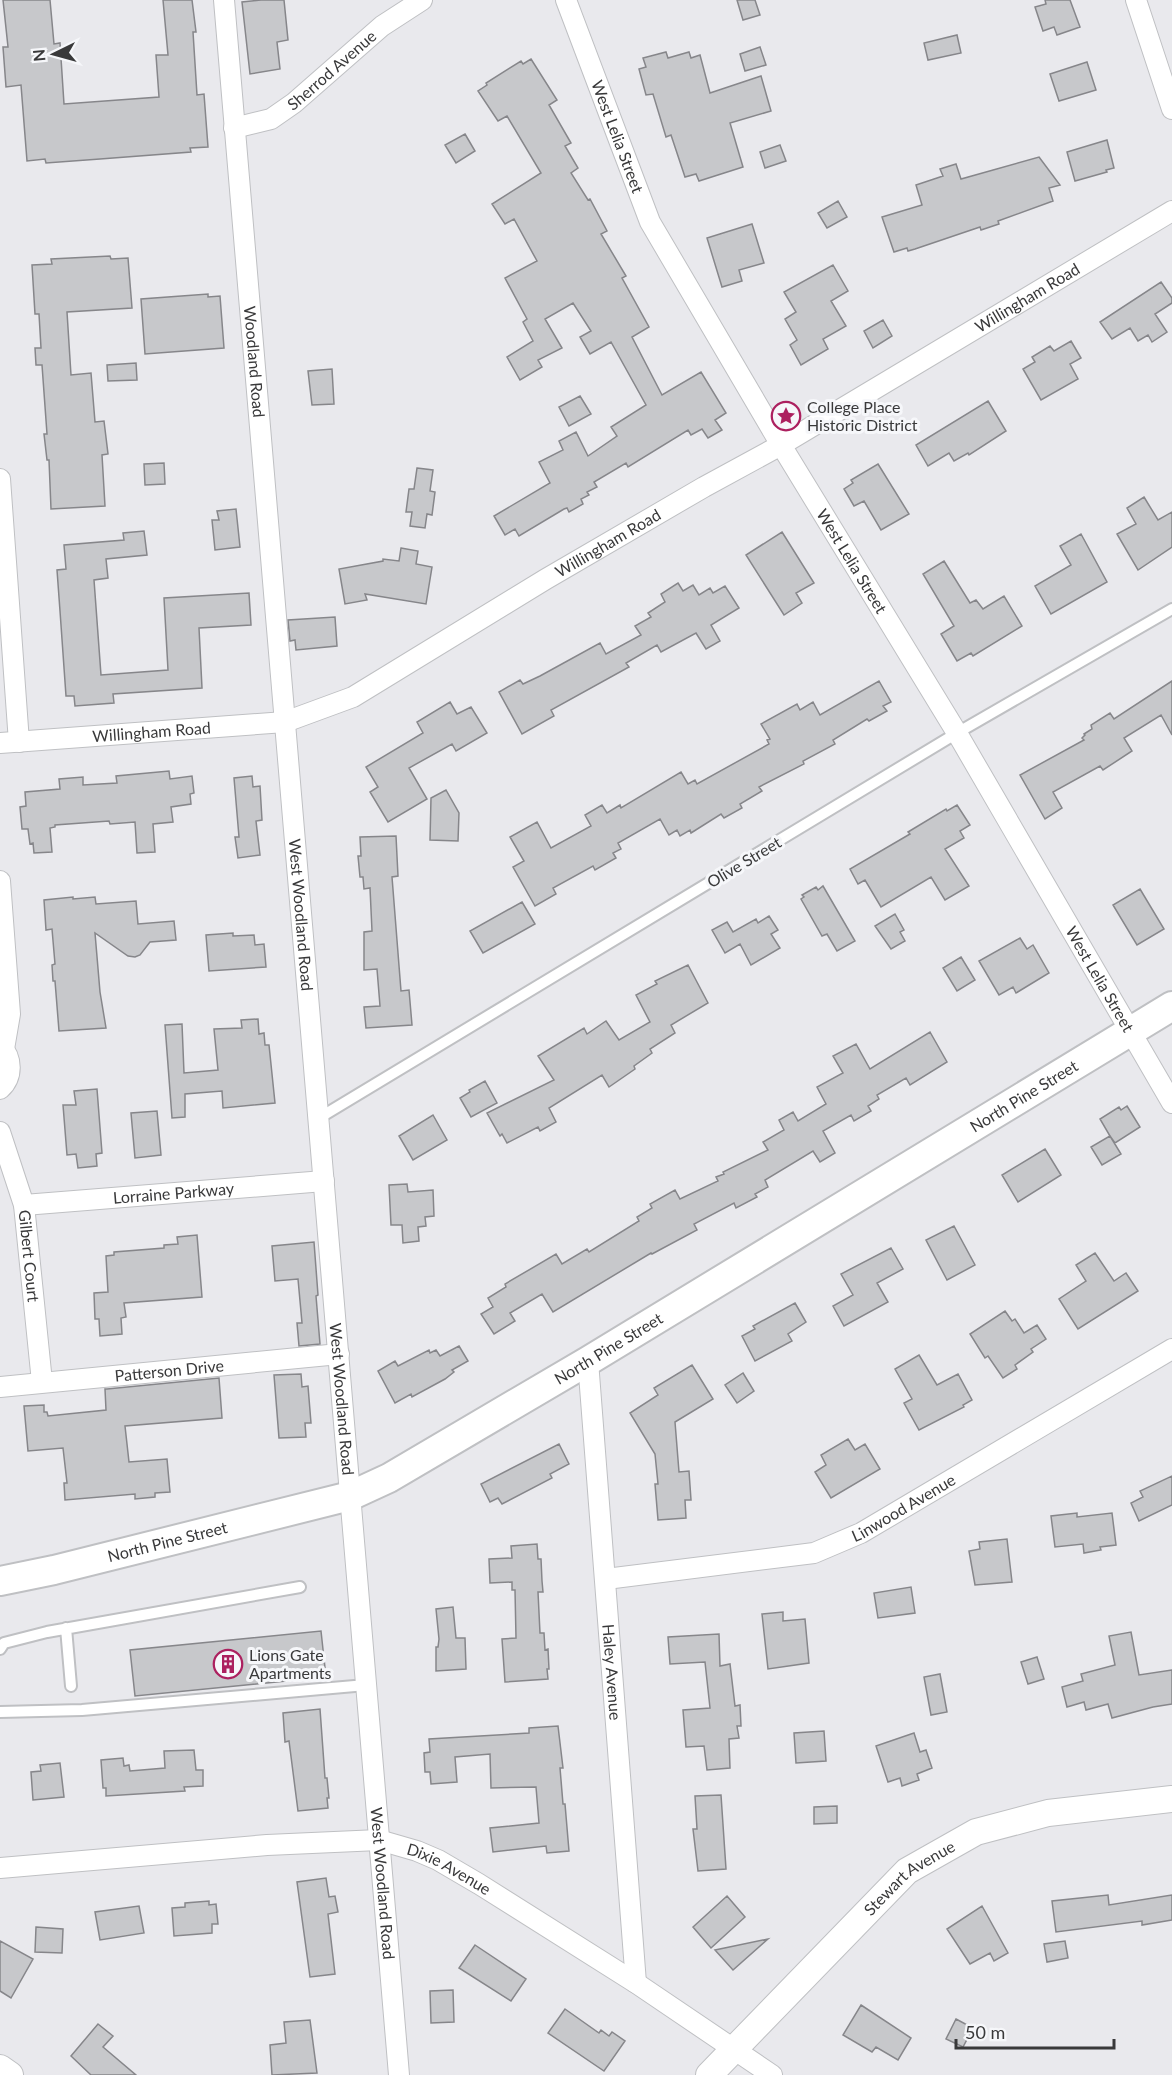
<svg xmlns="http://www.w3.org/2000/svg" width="1172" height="2075" viewBox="0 0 1172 2075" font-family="Lato,sans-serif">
<rect width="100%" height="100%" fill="#e9e9ed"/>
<path fill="#c7c8cb" stroke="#86868a" stroke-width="1.5" d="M3 0H50L54 44 60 43 64 104 159 97 156 55H168L163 0H192L196 32H193L197 95 204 94 208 147 190 148 191 152 100 159 46 163 45 159 27 161 21 85 6 87 3 47H8Z
M261 0H284L288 40 277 42 280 69 250 74 242 2Z
M737 0H755L760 15 743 20Z
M1045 0H1070L1080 27 1057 35 1054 27 1043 31 1035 7 1046 4Z
M957 35 961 53 928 60 924 43Z
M760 47 766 65 745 71 740 54Z
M666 52 668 58 689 52 691 58 700 55 710 93 761 76 771 111 730 123 743 167 699 181 696 174 685 177 671 135 666 137 653 94 646 95 639 69 646 67 643 58Z
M531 59 557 100 549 105 571 143 565 146 578 168 571 173 588 200 590 199 607 231 601 234 626 276 622 278 649 327 632 337 662 395 701 372 726 413 715 420 722 430 708 438 702 429 691 435 688 430 628 467 626 463 594 482 597 487 587 492 589 495 581 499 583 504 569 512 567 508 564 509 519 536 515 529 505 535 494 516 550 483 539 462 563 450 559 441 576 432 588 456 617 436 611 427 646 405 611 342 590 354 580 337 591 331 573 303 545 319 562 348 538 360 542 367 520 380 507 357 533 341 523 322 527 319 505 278 537 261 514 219 505 224 492 204 541 173 507 116 498 121 478 91 487 85 486 83 521 61 523 64Z
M1087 62 1096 90 1059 101 1050 74Z
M465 134 475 151 456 163 445 145Z
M1107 140 1114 168 1106 170 1107 172 1075 181 1067 152Z
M780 145 786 161 765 168 760 152Z
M1039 157 1060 185 1049 188 1053 201 998 221 999 224 981 230 980 227 915 249 908 251 907 248 894 252 882 217 922 205 916 185 943 176 940 169 956 164 961 179Z
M838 201 847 217 827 228 818 213Z
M752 224 764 263 739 270 742 281 722 287 707 238Z
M110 256 111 259 128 258 132 308 67 312 71 375 91 373 95 422 104 421 108 454 102 455 105 506 51 509 49 460H47L44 434H47L42 365H36L35 348H41L39 314H35L32 265 52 264 51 259Z
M833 265 848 291 831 301 846 326 823 339 828 349 801 365 790 345 797 340 785 319 796 312 784 292Z
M1161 282 1172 298V303L1155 314 1167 332 1152 342 1148 335 1138 341 1130 328 1112 339 1100 322Z
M208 294V297L220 296 224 348 145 354 141 299Z
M883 320 892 336 873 348 864 331Z
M1071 341 1081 358 1070 364 1078 379 1041 400 1023 369 1035 362 1032 357 1050 346 1054 351Z
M136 363 137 380 108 381 107 365Z
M332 369 334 404 312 405 308 371Z
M580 396 591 414 569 426 559 407Z
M988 401 1006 431 969 455 968 453 954 461 949 453 928 466 916 445Z
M164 463 165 484 145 485 144 464Z
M878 464 909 514 881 530 864 501 854 506 844 489 853 483 851 480Z
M417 468 433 470 430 491 435 492 432 515 427 514 425 528 410 526 412 512H406L409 489H414Z
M1144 497 1158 520 1172 512V547L1138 570 1117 534 1136 524 1127 508Z
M236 509 240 547 215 550 212 520H219L217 511Z
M144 531 147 555 106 559 108 578 94 580 101 675 168 670 164 598 249 593 251 625 199 628 202 688 113 694 114 703 75 706 74 696H66L60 611 57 570 66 569 64 545 124 540 123 533Z
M782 532 814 583 796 593 802 603 784 615 746 555Z
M1081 534 1107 582 1051 614 1035 586 1071 565 1060 546Z
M401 548 418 551 416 564 432 567 426 604 365 594 367 600 345 604 339 569 383 561V559L399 561Z
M944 561 970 603 976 600 983 609 1004 596 1022 626 973 656 971 653 957 661 941 634 954 626 923 574Z
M678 583 683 591 693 585 699 595 710 588 713 593 725 586 739 608 711 625 720 641 706 649 696 633 661 652 657 645 626 663 629 667 551 710 554 716 522 734 499 692 520 680 523 684 540 676 600 643 606 654 641 635 635 626 651 617 648 613 665 602 661 594Z
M335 617 337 646 296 650 295 640 290 641 288 620Z
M879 681 891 702 883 706 887 711 869 721 867 719 833 740 835 744 803 761 804 764 759 787 762 791 740 804 742 808 724 818 721 814 691 833 690 830 680 836 677 830 669 835 660 819 618 843 621 849 613 853 616 858 595 870 593 866 553 888 556 894 535 906 513 867 524 861 510 837 537 822 551 848 591 826 585 815 602 805 607 813 620 805 621 808 681 772 688 784 695 780 697 784 769 744 767 740 770 739 761 724 797 704 800 710 813 702 820 715Z
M1172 681V735L1161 715 1124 738 1132 751 1103 770 1100 766 1053 792 1062 808 1045 819 1020 775 1084 740 1082 738 1085 735 1084 734 1092 729 1091 725 1110 713 1114 719Z
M450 702 457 714 471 707 487 733 456 751 452 744 409 768 427 799 388 822 370 792 378 787 366 767 423 733 417 722Z
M169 771 170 779 192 776 194 793 190 794 191 804 171 807 173 822 153 824 155 852 137 853 135 822 110 824 109 821 55 825V827L50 828 52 852 34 853 33 843 30 844 28 829H22L20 807 26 806 25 792 60 789 59 779 83 777V785L117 783 116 776Z
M252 776 253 787 260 786 262 820 256 821 260 855 238 858 235 837H239L234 778Z
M446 790 459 813 458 841 430 840 431 798Z
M957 805 970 825 960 831 964 838 945 849 969 886 945 900 931 877 881 907 865 880 858 884 850 869 910 834 908 832 946 809 947 811Z
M396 836 398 876 392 877 401 991 409 990 412 1025 366 1028 364 1007 380 1006 377 969 364 970V932L372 931 370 888 364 889 363 877H360L358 856H361L360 837Z
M823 886 855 941 837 951 827 934 822 936 801 899 804 897 802 895 816 887 818 890Z
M1140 889 1164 929 1137 945 1113 905Z
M73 897V899L95 897 96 904 136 901 138 924 174 921 176 940 150 942 140 955 135 957 128 956 95 933 100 992 106 1028 59 1031 55 981H53L52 965 55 964 52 929 46 930 44 900Z
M522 902 535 924 483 953 470 931Z
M895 914 904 930 900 932 905 941 891 949 875 926Z
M769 916 778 930 771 934 780 948 751 965 740 944 725 953 712 930 727 922 733 932 756 919 758 923Z
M233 933V936L254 935 255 945 264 944 266 967 209 971 206 935Z
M1020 938 1027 949 1033 945 1049 973 1016 993 1013 987 999 995 979 961Z
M961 957 975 980 957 991 943 968Z
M688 965 708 1003 671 1025 675 1033 650 1049 652 1053 634 1066 635 1069 609 1087 602 1075 549 1108 556 1122 540 1131 538 1127 507 1143 502 1134 500 1136 487 1113 554 1080 538 1056 584 1028 587 1034 606 1021 619 1040 650 1022 636 995 657 984 655 981Z
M258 1019 259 1034 264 1033 265 1045H269L275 1103 223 1108 222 1091 185 1094V1117L172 1118 165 1025 182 1024 184 1073 218 1070 214 1029 242 1028 241 1020Z
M930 1032 947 1062 910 1085 906 1078 877 1095 879 1099 868 1106 871 1111 854 1121 851 1115 823 1131 835 1153 820 1162 813 1151 765 1180 768 1187 755 1194 757 1197 736 1208 734 1203 694 1224 697 1230 652 1254 651 1253 553 1312 542 1294 510 1313 515 1321 494 1334 481 1314 493 1307 488 1298 506 1287 505 1284 556 1254 562 1264 587 1249 589 1252 639 1221 637 1217 652 1208 650 1204 675 1190 680 1199 718 1181 716 1177 724 1174 723 1172 768 1150 763 1142 784 1130 779 1120 793 1112 798 1121 826 1104 817 1087 843 1073 833 1056 856 1044 870 1069Z
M485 1081 497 1103 471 1117 460 1098 470 1092 469 1090Z
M97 1089 102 1153 96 1154 97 1166 78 1168 76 1154 67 1155 63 1105H76L74 1091Z
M1127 1106 1140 1127 1115 1143 1110 1136 1121 1154 1102 1165 1091 1147 1110 1136 1100 1119 1119 1107 1121 1110Z
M157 1111 161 1155 135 1158 131 1113Z
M433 1115 447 1140 413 1160 399 1136Z
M1045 1149 1061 1175 1018 1202 1002 1175Z
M407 1184 408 1192 433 1190 434 1216 425 1217 426 1226 418 1227 419 1241 403 1243 402 1225H391L389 1185Z
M954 1226 975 1265 947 1280 926 1240Z
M197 1235 202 1297 124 1303 126 1317 121 1318 122 1334 100 1336 99 1319H95L94 1293 108 1292 106 1256 114 1255V1252L164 1248V1245L178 1244 177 1237Z
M314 1242 318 1295 316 1296 320 1344 299 1346 297 1323H302L298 1279 275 1281 272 1246Z
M891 1248 903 1269 877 1283 888 1302 844 1326 833 1306 853 1295 841 1274Z
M1095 1253 1114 1281 1126 1273 1138 1291 1078 1329 1059 1299 1086 1281 1076 1265Z
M795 1303 806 1322 788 1334 792 1341 755 1361 742 1336 755 1329 753 1326Z
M1005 1311 1012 1321 1015 1319 1024 1333 1037 1325 1046 1339 1031 1349 1033 1352 1015 1365 1017 1369 1003 1378 988 1356 985 1358 970 1334Z
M459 1346 468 1361 452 1370 454 1372 445 1379 412 1397 411 1394 395 1403 378 1371 395 1361 398 1366 429 1350 430 1353 436 1350 440 1356Z
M919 1355 937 1385 958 1374 972 1400 963 1405 964 1407 919 1430 904 1403 912 1399 895 1369Z
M692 1365 713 1399 675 1422 679 1472 689 1471 691 1500H685L686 1518 658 1520 655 1484H658L655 1454 630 1413 658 1395 654 1388Z
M743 1373 754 1391 737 1403 725 1385Z
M301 1374 302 1387 308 1386 311 1423H305L306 1437 279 1438 274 1375Z
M219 1378 222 1418 125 1426 129 1462 167 1459 170 1492 155 1493V1497L135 1499V1494L65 1500 64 1483H67L63 1448 28 1451 24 1406 44 1405V1412H47L48 1416 106 1410 105 1389H107Z
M848 1439 855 1450 865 1444 880 1469 831 1498 815 1472 826 1465 821 1455Z
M559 1444 569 1464 550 1474 552 1478 502 1504 498 1498 490 1502 481 1484Z
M1172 1476V1505L1139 1521 1131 1503 1143 1497 1140 1491Z
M1077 1513V1517L1112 1513 1116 1545 1100 1547 1101 1550 1084 1553 1083 1544 1055 1547 1051 1516Z
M1007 1539 1012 1582 975 1585 969 1551 980 1549 979 1542Z
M537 1544 538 1559H541L542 1581 543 1592H538L540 1633H544L545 1650 548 1649 549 1669H547L548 1679 505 1682 502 1639 516 1638 515 1590H512V1582L490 1583 489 1559 512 1558 511 1546Z
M911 1587 915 1613 878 1618 874 1593Z
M453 1607 456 1638H465L466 1669 436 1671V1647H438L439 1639 436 1609Z
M783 1612V1621L805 1619 809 1663 768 1669 762 1614Z
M321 1631 326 1677 135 1696 130 1650Z
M1131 1632 1139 1675 1172 1670V1704L1153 1707 1112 1718 1108 1704 1086 1710 1084 1702 1067 1707 1062 1687 1083 1681 1081 1674 1115 1665 1109 1636Z
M719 1634 720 1666 730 1664 735 1706 740 1705 741 1726H737L739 1738 729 1739 730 1768 707 1770 704 1746 686 1747 683 1710 710 1708 705 1662 670 1664 668 1637Z
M1037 1657 1044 1679 1028 1684 1021 1662Z
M940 1674 947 1712 931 1715 924 1677Z
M320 1709 325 1778H327L329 1798H327L328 1808 298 1811 289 1741 285 1742 283 1713Z
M558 1726 563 1768H560L563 1804H565L569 1851 547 1853 546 1846 493 1852 490 1828 539 1823 536 1787 491 1788 490 1754 455 1757 457 1782 431 1784 430 1772H425L424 1753 430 1752 429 1739 529 1733V1728Z
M824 1731 826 1761 796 1763 794 1733Z
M914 1733 920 1752 926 1750 932 1768 917 1774 919 1780 902 1786 900 1778 888 1782 876 1746Z
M194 1750 196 1770H203V1786L184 1787 185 1791 106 1796V1788H103L101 1760 123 1758 124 1766 129 1765 130 1771 165 1768 164 1751Z
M60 1763 64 1797 33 1800 31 1772 41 1771 40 1765Z
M721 1795 726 1869 698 1871 693 1829H697L695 1796Z
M837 1806V1823L814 1824V1807Z
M326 1878 329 1897 335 1896 338 1912 328 1914 335 1974 310 1977 297 1882Z
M1108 1895 1109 1905 1172 1895V1920L1142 1925V1921L1056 1932 1052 1901Z
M727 1896 745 1917 711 1948 693 1927Z
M209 1901V1905L216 1904 218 1924H212V1933L174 1936 172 1908 185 1907V1903Z
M139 1906 144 1933 100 1940 95 1912Z
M982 1906 1008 1953 994 1961 990 1953 970 1964 947 1929Z
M36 1927 63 1929 62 1953 35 1952Z
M768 1939 733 1970 715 1950Z
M0 1941 33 1959 11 1998 0 1991Z
M1065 1941 1068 1958 1047 1962 1044 1944Z
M475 1945 526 1979 511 2001 459 1968Z
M453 1990 454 2022 431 2023 430 1991Z
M861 2005 911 2038 898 2060 876 2047 872 2052 843 2035Z
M565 2009 599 2033 601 2030 609 2036 612 2032 625 2041 604 2071 548 2033Z
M956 2019 973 2028 963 2047 946 2039Z
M310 2020 317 2073 272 2075 270 2045 286 2043 284 2022Z
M98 2024 113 2036 103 2047 136 2075H91L71 2056Z"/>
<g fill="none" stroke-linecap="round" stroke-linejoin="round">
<g stroke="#bfc0c3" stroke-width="14">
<path id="service" d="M319 1118 957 733 1172 609
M66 1628 71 1686
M0 1649 4 1643 47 1632 300 1587
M0 1712 82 1710 366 1685"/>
</g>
<g stroke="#bfc0c3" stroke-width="22">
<g id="minor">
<path id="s1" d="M224 0 399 2075"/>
<path id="s2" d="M566 0 650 222 781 445 957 733 1172 1103"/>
<path d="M1136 0 1172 109"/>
<path id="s3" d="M234 128 271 119 294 103 382 26 422 0"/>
<path d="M0 479 19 742"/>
<path id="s4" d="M0 743 285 722 353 697 546 579 704 487 781 445 1172 211"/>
<path d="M0 881 10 1014 4 1049"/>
<path d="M0 1045C13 1058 13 1077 0 1089"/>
<path id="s5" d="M0 1132 24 1205 42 1382"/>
<path id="s6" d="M24 1205 324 1181"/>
<path id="s7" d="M588 1361 636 1983"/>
<path id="s8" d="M0 1387 339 1354"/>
<path id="s9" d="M606 1579 814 1553 861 1533 1172 1349"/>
<path id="s10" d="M0 1868 267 1845 379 1840 417 1851 438 1860 479 1884 636 1983 772 2075"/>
</g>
</g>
<g stroke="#bfc0c3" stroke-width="28">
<g id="tertiary">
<path d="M0 2068 10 2075"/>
<path id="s11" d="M709 2075 907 1871 976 1832 1048 1813 1172 1799"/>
</g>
</g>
<g stroke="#bfc0c3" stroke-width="32">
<g id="secondary">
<path id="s12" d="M0 1581 54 1570 350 1496 389 1478 588 1361 1172 1006"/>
</g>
</g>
<use href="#service" stroke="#fff" stroke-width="10"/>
<use href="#minor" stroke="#fff" stroke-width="20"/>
<use href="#tertiary" stroke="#fff" stroke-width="26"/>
<use href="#secondary" stroke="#fff" stroke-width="28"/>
</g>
<defs>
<g id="sight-ring" transform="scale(1.5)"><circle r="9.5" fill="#f6f7fa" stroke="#ac205f" stroke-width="1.5"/><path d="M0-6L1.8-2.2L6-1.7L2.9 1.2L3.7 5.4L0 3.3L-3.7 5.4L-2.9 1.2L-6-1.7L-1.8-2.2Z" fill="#ac205f"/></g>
<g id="building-ring" transform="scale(1.5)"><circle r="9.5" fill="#f6f7fa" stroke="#ac205f" stroke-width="1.5"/><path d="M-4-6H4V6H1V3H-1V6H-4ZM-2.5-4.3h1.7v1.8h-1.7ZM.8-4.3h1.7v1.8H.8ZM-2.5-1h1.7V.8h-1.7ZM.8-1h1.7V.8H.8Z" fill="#ac205f"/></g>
</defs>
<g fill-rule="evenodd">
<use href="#sight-ring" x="786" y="416"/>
<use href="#building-ring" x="228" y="1664"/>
</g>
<g text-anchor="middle" stroke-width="6" stroke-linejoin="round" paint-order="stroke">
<g font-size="16" fill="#39393a" stroke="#f6f7fa">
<text dy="6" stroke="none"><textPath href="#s3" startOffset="116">Sherrod Avenue</textPath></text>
<text dy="6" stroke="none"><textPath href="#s2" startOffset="146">West Lelia Street</textPath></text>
<text dy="6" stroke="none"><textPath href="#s4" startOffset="1142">Willingham Road</textPath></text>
<text dy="6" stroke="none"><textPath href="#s1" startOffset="363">Woodland Road</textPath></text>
<text dy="6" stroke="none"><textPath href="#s4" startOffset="656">Willingham Road</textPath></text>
<text dy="6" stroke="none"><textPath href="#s2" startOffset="632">West Lelia Street</textPath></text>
<text dy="6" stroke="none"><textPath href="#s4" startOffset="152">Willingham Road</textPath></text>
<text transform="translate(744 862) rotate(-31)" y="6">Olive Street</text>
<text dy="6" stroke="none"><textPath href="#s1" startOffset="918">West Woodland Road</textPath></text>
<text dy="6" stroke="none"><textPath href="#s2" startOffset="1118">West Lelia Street</textPath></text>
<text dy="6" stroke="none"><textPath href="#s12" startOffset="1144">North Pine Street</textPath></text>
<text dy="6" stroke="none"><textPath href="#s6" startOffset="150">Lorraine Parkway</textPath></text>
<text dy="6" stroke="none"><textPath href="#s5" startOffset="128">Gilbert Court</textPath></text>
<text dy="6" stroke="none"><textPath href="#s12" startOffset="658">North Pine Street</textPath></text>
<text dy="6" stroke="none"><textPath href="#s8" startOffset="170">Patterson Drive</textPath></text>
<text dy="6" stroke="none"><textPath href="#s1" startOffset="1404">West Woodland Road</textPath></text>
<text dy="6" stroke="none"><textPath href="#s9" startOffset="310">Linwood Avenue</textPath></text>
<text dy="6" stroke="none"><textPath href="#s12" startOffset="172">North Pine Street</textPath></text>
<text dy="6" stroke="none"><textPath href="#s7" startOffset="312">Haley Avenue</textPath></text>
<text dy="6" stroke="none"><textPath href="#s10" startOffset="456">Dixie Avenue</textPath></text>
<text dy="6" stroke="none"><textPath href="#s11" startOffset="282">Stewart Avenue</textPath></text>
<text dy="6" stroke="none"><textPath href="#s1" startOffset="1890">West Woodland Road</textPath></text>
</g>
<g font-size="16" fill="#39393a" stroke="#f6f7fa" text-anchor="start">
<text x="807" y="413">College Place<tspan x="807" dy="18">Historic District</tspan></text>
<text x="249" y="1661">Lions Gate<tspan x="249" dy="18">Apartments</tspan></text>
</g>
</g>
<g transform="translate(54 54) rotate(265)" stroke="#f6f7fa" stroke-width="4.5" paint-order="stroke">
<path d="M0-4.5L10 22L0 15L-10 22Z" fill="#39393a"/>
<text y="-9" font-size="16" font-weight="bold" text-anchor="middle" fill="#39393a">N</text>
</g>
<path d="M956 2039v9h158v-9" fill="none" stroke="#39393a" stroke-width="3"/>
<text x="965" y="2039" font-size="18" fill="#39393a" stroke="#f6f7fa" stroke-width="4.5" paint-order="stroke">50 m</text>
</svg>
